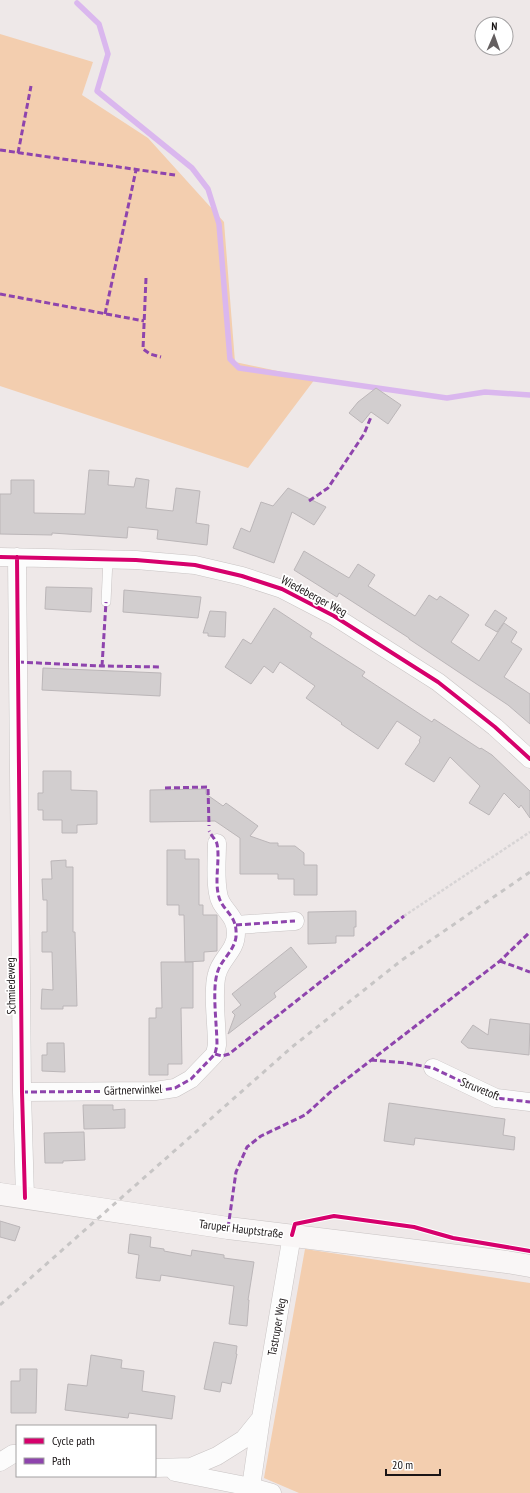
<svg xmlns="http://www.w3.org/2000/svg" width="530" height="1493" viewBox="0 0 530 1493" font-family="'PT Sans Narrow',sans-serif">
<rect width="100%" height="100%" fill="#eee8e8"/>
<path fill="#f3ceaf" d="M0 34 93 62 82 95 148 138 224 222 235 362 315 379 248 468 0 386Z
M305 1249 530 1283V1493H299L264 1478Z"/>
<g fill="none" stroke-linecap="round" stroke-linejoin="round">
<path stroke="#dab7ee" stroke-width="5.5" d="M77 3 99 24 108 54 97 91 192 168 208 189 219 224 230 359 239 368 447 398 485 392 530 395"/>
</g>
<path fill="#d2cecf" stroke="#bbb6b8" d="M376 388 401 405 388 424 371 412 362 423 349 413 358 402Z
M89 470 109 471 108 485 134 487 136 478 149 480 146 508 173 511 176 488 200 491 196 523 209 525 207 545 157 539 158 530 128 527 127 538 52 533V535L0 534V494H11V480H34V513L85 514Z
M288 488 326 507 314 525 292 512 274 563 233 548 241 528 250 532 261 502 273 506Z
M304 551 349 578 358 564 375 575 368 586 415 616 429 595 437 600 440 596 469 615 451 642 479 661 504 623 517 632 511 642 522 649 504 677 530 694V724L508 705 409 639V638L339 593 337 597 294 570Z
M46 587 92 588 91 612 45 609Z
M124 590 201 597 198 618 123 612Z
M274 608 312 633 310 637 365 672 362 676 432 722 434 719 480 749 481 748 492 755 530 791V818L521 805 519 808 504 793 489 815 469 803 480 786 450 757 434 782 405 764 420 742 419 741 421 737 397 721 378 749 341 724 342 723 306 698 315 686 280 662 273 673 264 666 251 684 225 667 243 639 251 644Z
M495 610 507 618 497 632 485 625Z
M210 611 226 612 225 637 208 636V633H203Z
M43 668 161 673 160 696 42 690Z
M43 771H71V790L97 791V824L77 825V833H62V820H43V810H38V793H43Z
M206 789V794L223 806 226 803 258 826 250 836 270 843H278V846H295L304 853V865H317V895H294V879H278V874H240V838L215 821 150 822V790Z
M167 850H185V859H199V905H203V915H217V951L204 952V961L185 962 184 915H179V905H167Z
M66 860V867H73V932H75L77 1006H63V1009H41L42 989 53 990 52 952H42V932H47V900H43L42 879H52L51 861Z
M356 911V927H354V936H336V943L308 944V912Z
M291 947 307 967 274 993 276 997 228 1034 235 1015 232 1012 241 1005 232 994Z
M161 962H193V1008H181L182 1064H168V1075H149V1018H156V1008H162Z
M490 1019 530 1024 529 1055 468 1048 461 1042 473 1025 488 1035Z
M47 1043H64L65 1072 42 1071V1055H47Z
M389 1103 505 1119 503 1135 515 1137 514 1150 415 1138 414 1145 384 1141Z
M83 1105H113V1110L125 1109V1128L84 1129Z
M84 1132 85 1160 63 1161V1163H45L44 1133Z
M0 1221 20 1227 15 1241 0 1237Z
M130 1234 151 1237 150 1247 164 1249V1251L191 1256 192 1250 224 1255V1258L254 1262 248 1300H249L247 1326 229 1324 234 1286 161 1275 160 1281 136 1278 139 1255 128 1253Z
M214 1342 237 1346 236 1354H237L231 1384 222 1382 220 1392 204 1389Z
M91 1355 122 1360 121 1368 144 1371 142 1391 175 1396 172 1419 129 1413 128 1418 65 1410 68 1384 87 1386Z
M20 1369H37L36 1413H11V1381H20Z"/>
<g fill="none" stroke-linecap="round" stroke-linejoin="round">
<g stroke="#c9c4c4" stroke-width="10">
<path id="lane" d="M106 602 108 559"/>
</g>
<g stroke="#c9c4c4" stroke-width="19">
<path id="street" d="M0 557 136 560 195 565 242 576 282 589 334 616 438 682 495 727 530 759
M17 557 22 1092 25 1198
M236 925 295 921
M433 1068 496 1098 530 1102
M22 1092 155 1091 175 1088 191 1079 215 1054 217 1045C217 1026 212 991 217 974 221 958 236 951 236 933 236 913 220 910 218 893 215 877 217 859 217 843
M0 1462 13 1454H17
M155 1468 191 1467 217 1456 244 1439 261 1418 292 1235
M175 1472 251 1487 261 1418
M251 1487 272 1493"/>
</g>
<g stroke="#c9c4c4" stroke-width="23">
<path id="secondary" d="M0 1194 228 1228 507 1262 530 1266"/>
</g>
<path stroke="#d7d4d5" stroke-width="2.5" stroke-dasharray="3 2" stroke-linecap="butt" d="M404 916 530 832"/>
<use href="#lane" stroke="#fcfcfc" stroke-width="9"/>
<use href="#street" stroke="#fcfcfc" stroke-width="18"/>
<use href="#secondary" stroke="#f9f6f6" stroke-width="22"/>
<path stroke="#c7c5c5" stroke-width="3" stroke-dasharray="5 5" stroke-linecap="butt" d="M0 1305 292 1047 402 960 530 872"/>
<path stroke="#8e44ad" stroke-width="3" stroke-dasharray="6 3" stroke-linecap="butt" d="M0 150 175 175
M18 153 31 86
M146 278 143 349 150 354 161 357
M0 294 144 321
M105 314 136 170
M309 501 328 488 364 434 371 417
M18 662 102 666 161 667
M102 666 106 602
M165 788 208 787 209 826
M236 925 295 921
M500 961 530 972
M215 1054 222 1056 229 1054 404 916
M371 1060 406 1063 433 1068 496 1098 530 1102
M22 1092 155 1091 175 1088 191 1079 215 1054 217 1045C217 1026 212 991 217 974 220 960 234 952 236 937 238 913 221 912 218 893 215 878 220 858 217 844 216 840 211 835 209 831
M228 1228 236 1172 247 1147 261 1136 305 1115 335 1088 500 961 530 932"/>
<g stroke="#fff" stroke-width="6">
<path id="cycleway" d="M0 557 136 560 195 565 242 576 282 589 334 616 438 682 495 727 530 759
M17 557 22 1092 25 1198
M292 1235 295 1224 334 1216 414 1227 453 1238 530 1251"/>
</g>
<use href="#cycleway" stroke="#d6006c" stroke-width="4"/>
</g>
<g text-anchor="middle" stroke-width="3.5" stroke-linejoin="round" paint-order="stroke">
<g font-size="12" fill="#1a1516" stroke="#fff">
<text transform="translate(314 596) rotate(28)" y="4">Wiedeberger Weg</text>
<text transform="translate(11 986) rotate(-91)" y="4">Schmiedeweg</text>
<text transform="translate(480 1089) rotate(22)" y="4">Struvetoft</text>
<text transform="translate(133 1090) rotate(-2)" y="4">Gärtnerwinkel</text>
<text transform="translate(241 1229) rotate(7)" y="4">Taruper Hauptstraße</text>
<text transform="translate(277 1327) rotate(-80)" y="4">Tastruper Weg</text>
</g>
</g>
<rect x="16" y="1425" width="140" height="52" fill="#ffffff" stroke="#a3a1a2"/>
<rect x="24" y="1438" width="20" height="6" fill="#d6006c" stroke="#a3a1a2"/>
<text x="52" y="1445" font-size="12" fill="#1a1516">Cycle path</text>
<rect x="24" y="1458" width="20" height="6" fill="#8e44ad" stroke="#a3a1a2"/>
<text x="52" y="1465" font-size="12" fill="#1a1516">Path</text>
<g transform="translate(494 36) rotate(2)"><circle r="19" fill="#ffffff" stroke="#a3a1a2"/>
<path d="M0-3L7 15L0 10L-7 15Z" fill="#645f60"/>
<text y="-6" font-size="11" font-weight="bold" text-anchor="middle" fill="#1a1516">N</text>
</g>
<path d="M386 1469v6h54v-6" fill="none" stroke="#1a1516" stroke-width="2"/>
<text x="392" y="1469" font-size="12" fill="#1a1516" stroke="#ffffff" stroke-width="3" paint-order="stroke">20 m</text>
</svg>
